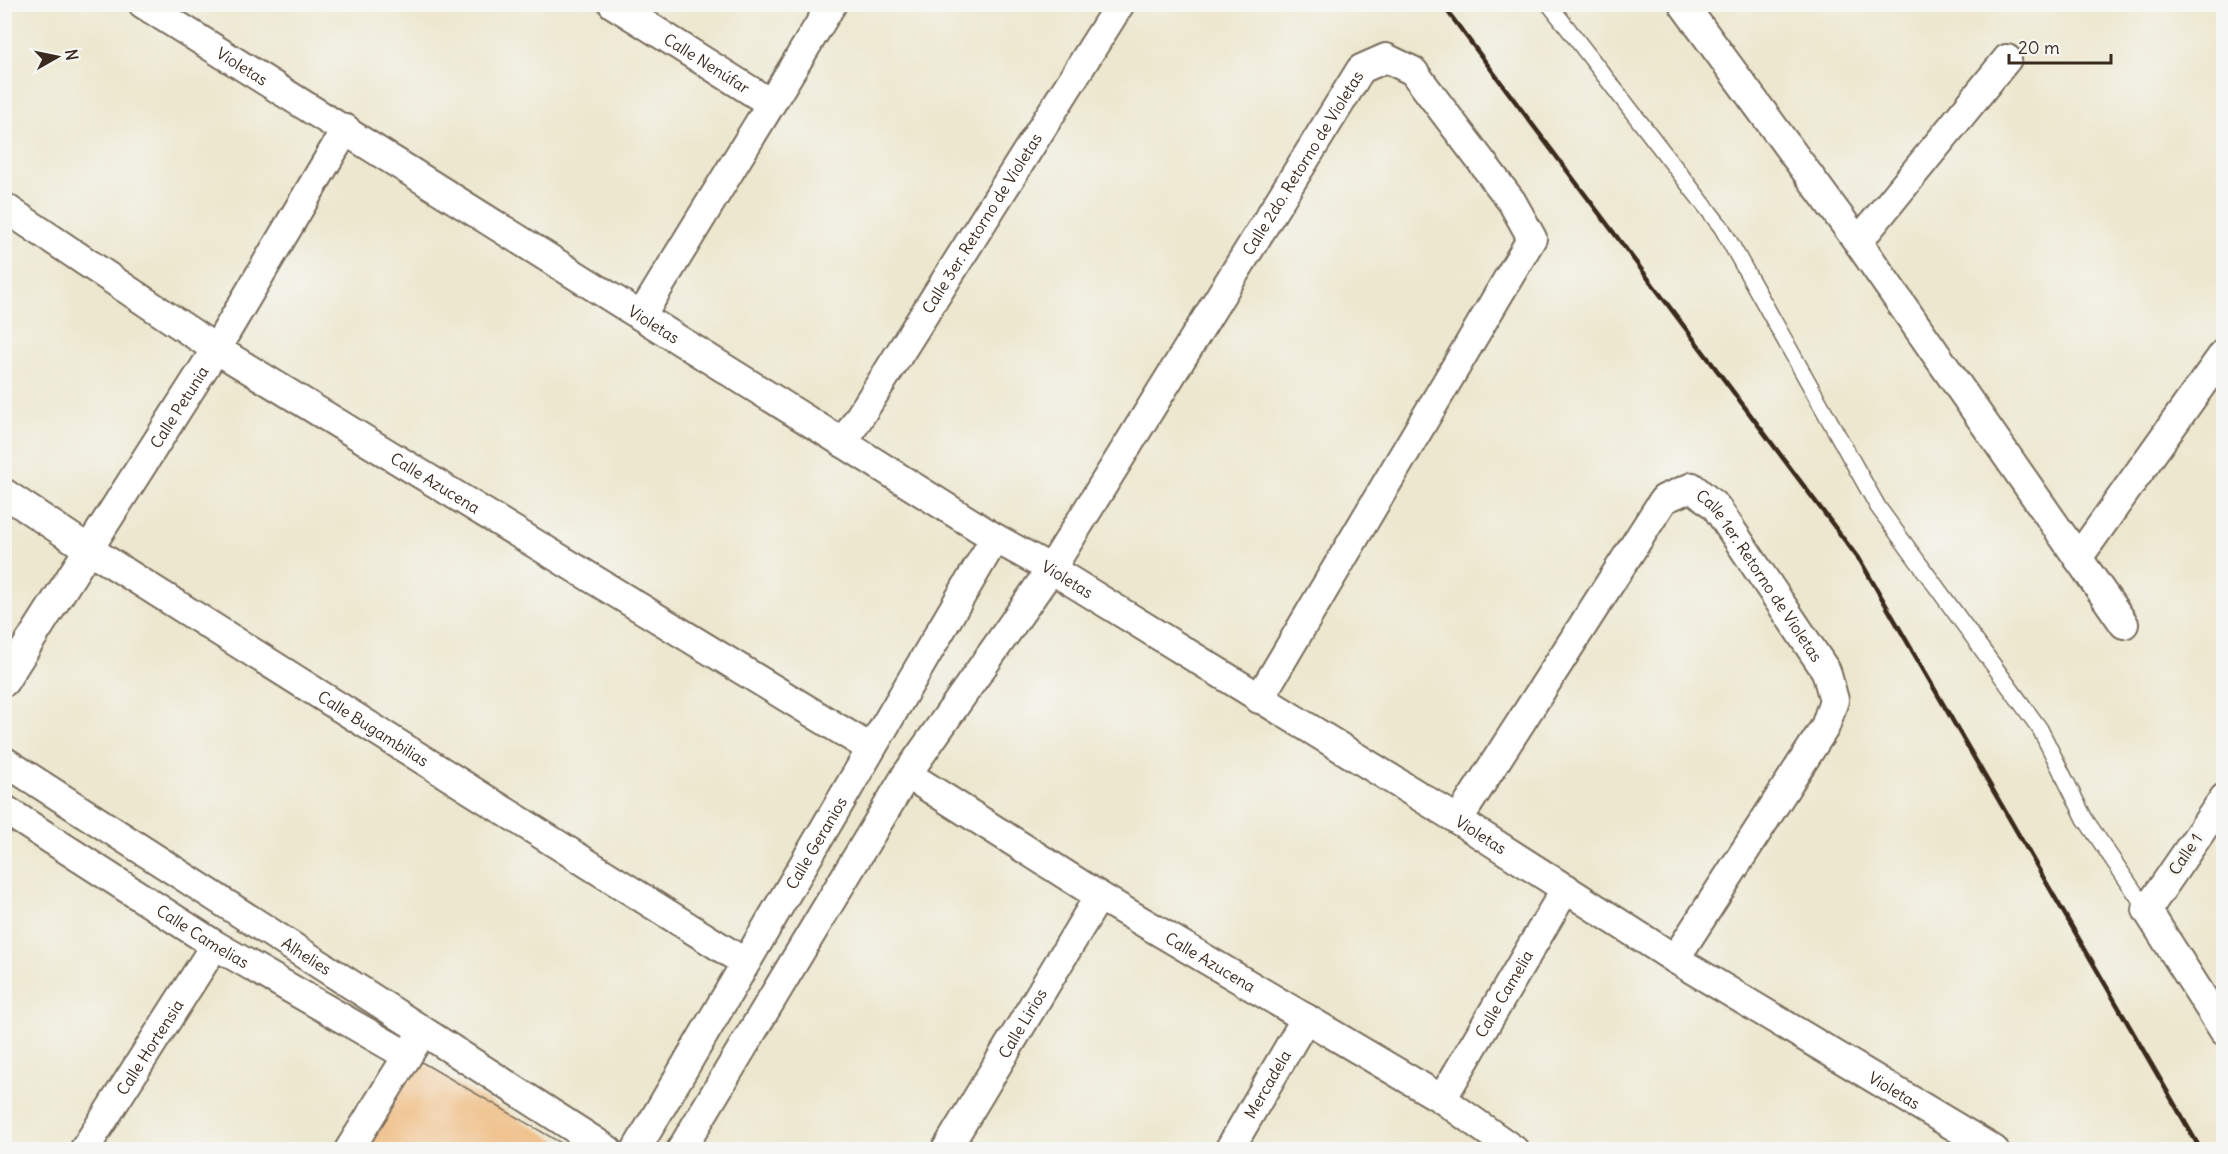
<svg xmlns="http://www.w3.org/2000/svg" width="2228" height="1154" viewBox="0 0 2228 1154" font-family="Delius,sans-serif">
<rect width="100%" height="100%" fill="#f6f6f2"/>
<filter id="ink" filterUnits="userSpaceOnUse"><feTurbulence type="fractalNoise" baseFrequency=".0167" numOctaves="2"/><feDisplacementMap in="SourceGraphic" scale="12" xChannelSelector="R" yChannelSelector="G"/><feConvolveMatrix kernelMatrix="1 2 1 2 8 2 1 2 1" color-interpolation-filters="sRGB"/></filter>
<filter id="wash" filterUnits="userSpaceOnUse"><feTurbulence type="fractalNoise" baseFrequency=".008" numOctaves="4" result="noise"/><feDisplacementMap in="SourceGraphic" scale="24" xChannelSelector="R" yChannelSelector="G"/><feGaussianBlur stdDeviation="1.35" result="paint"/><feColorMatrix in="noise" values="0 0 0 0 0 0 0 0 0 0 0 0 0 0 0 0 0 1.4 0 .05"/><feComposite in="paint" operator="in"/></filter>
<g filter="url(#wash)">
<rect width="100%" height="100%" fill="#ece7ce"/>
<g id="blocks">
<path fill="#eeb574" d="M418 1060 573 1150H367Z"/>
</g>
</g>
<g filter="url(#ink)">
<use href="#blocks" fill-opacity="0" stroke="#796c5c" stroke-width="1.5"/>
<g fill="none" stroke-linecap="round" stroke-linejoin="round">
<g stroke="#796c5c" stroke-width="18">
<path id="lane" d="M1549 4 1722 228 1878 507 2040 729 2085 819 2147 910"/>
</g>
<g stroke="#796c5c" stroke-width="32">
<g id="street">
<path id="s1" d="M143 4 995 538 1051 569 1458 820 1675 959 1994 1150"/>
<path id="s2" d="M613 4 770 103"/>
<path d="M1683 4 1858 242 2124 624"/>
<path id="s3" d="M4 207 216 349 870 748"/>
<path d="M1858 242 2007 59"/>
<path d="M641 316 832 4"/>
<path id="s4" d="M843 443 1120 4"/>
<path id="s5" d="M4 493 87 548 744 962"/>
<path d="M2078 558 2224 353"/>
<path id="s6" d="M4 682 216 349 346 129"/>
<path id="s7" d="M4 761 608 1150"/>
<path id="s8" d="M907 774 1099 896 1442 1099 1514 1150"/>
<path d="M2224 798 2147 910 2224 1031"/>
<path id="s9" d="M4 809 215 945 406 1055"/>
<path id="s10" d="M1458 820 1664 499 1692 487 1716 507 1826 671 1834 700 1825 727 1675 959"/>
<path id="s11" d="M1442 1099 1566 888"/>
<path id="s12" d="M84 1150 215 945"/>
<path d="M349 1150 418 1039"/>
<path id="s13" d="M636 1150 995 538"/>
<path id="s14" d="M681 1150 907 774 1051 569 1361 69 1386 58 1413 71 1512 202 1532 238 1259 699"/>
<path id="s15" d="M946 1150 1099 896"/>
<path id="s16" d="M1229 1150 1306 1018"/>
</g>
</g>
<use href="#lane" stroke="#fff" stroke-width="15"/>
<use href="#street" stroke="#fff" stroke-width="28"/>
<path stroke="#3b2a1e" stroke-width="4.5" d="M1442 4 1861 562 2201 1150"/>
</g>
</g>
<g text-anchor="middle" stroke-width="5" stroke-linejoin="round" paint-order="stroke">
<g font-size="16" fill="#3b2a1e" stroke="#f6f6f2">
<text dy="6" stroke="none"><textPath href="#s2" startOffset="111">Calle Nenúfar</textPath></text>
<text dy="6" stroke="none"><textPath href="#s1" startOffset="117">Violetas</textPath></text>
<text dy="6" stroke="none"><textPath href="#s14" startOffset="1167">Calle 2do. Retorno de Violetas</textPath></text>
<text dy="6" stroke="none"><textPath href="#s4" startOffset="260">Calle 3er. Retorno de Violetas</textPath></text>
<text dy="6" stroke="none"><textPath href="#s1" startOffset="603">Violetas</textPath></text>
<text dy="6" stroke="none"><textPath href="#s6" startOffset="326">Calle Petunia</textPath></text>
<text dy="6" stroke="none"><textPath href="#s3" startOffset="512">Calle Azucena</textPath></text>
<text dy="6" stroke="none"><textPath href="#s10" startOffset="524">Calle 1er. Retorno de Violetas</textPath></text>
<text dy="6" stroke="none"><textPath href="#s1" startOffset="1089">Violetas</textPath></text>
<text dy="6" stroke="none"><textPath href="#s5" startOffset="438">Calle Bugambilias</textPath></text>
<text dy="6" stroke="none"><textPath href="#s1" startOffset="1575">Violetas</textPath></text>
<text dy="6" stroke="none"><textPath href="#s13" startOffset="356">Calle Geranios</textPath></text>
<text transform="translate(2185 854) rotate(-56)" y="6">Calle 1</text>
<text dy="6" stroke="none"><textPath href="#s9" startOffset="236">Calle Camelias</textPath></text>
<text dy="6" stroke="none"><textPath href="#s7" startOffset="360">Alhelies</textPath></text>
<text dy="6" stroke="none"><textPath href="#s8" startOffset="357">Calle Azucena</textPath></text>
<text dy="6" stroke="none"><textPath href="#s11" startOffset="122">Calle Camelia</textPath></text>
<text dy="6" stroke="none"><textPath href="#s15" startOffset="148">Calle Lirios</textPath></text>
<text dy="6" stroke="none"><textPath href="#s12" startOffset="122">Calle Hortensia</textPath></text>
<text dy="6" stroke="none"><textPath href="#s16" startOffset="76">Mercadela</textPath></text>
<text dy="6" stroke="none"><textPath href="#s1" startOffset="2061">Violetas</textPath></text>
</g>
</g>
<rect width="2228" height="1154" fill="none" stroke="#f6f6f2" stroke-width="24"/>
<g transform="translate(57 57) rotate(81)" stroke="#f6f6f2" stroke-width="4.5" paint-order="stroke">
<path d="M0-4.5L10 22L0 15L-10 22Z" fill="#3b2a1e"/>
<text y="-9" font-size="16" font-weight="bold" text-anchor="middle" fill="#3b2a1e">N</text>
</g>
<path d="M2009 54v9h102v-9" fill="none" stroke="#3b2a1e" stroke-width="3"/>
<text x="2018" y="54" font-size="18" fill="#3b2a1e" stroke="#f6f6f2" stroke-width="4.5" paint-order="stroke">20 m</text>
</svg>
